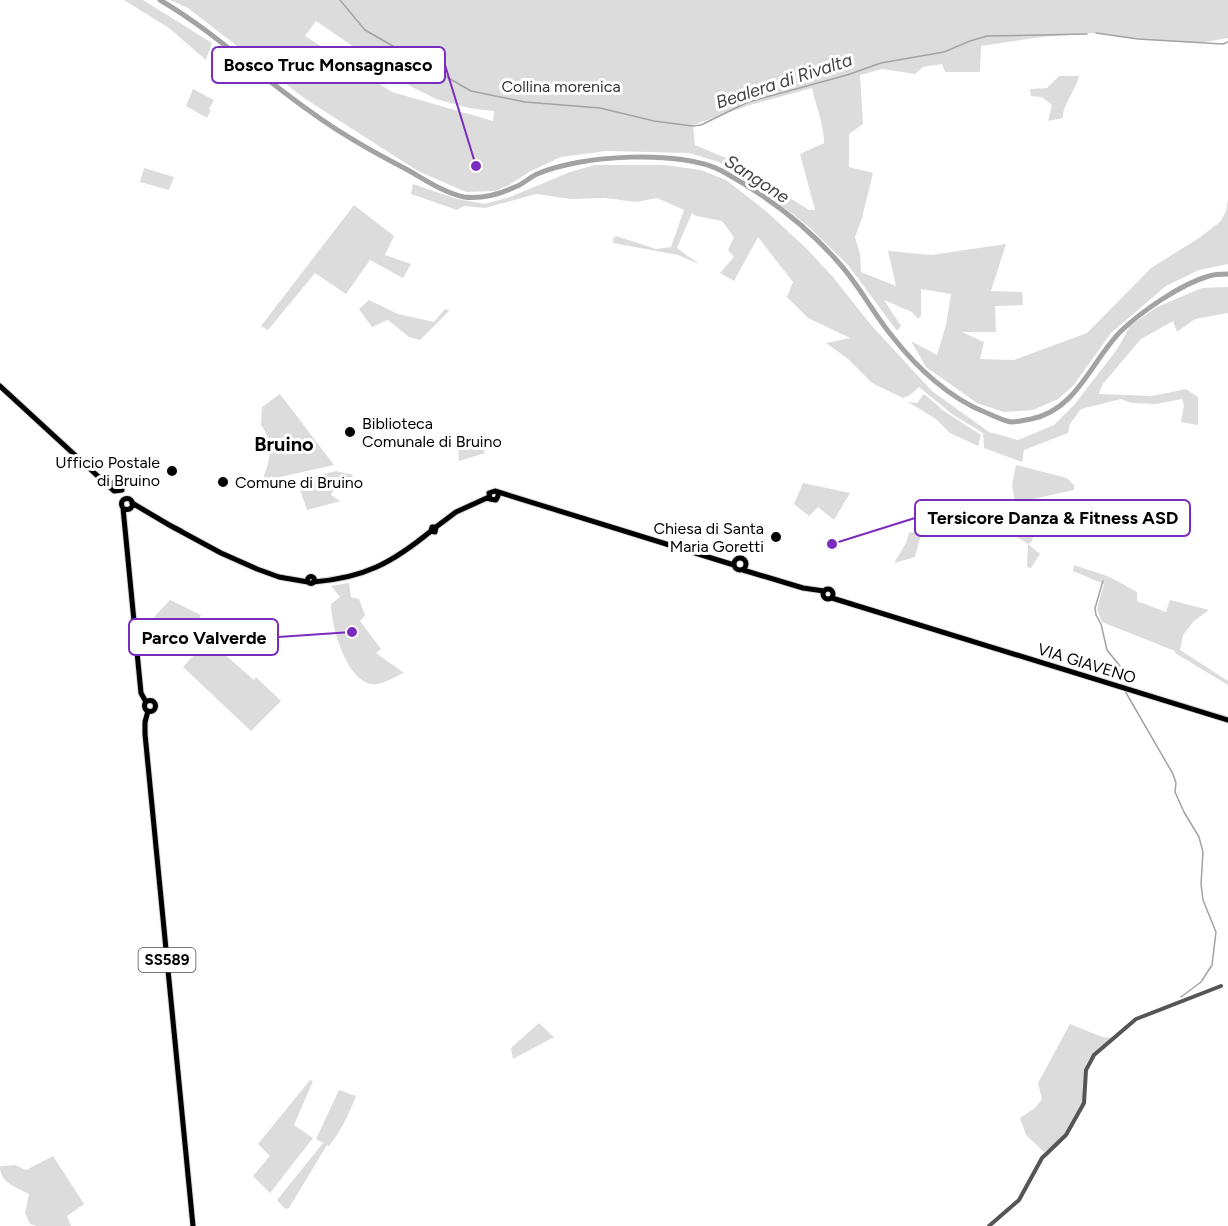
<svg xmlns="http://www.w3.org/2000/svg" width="1228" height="1226" viewBox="0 0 1228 1226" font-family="Figtree,sans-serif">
<rect width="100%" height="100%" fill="#fff"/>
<path fill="#dcdcdc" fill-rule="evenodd" d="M124 0H143L212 43 206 60 169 28Z
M170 0H1228V38L1199 43 1138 39 1096 33 1041 37 981 46 980 72H945L942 64 923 67 915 74 882 69 860 75 863 124 849 134V167L873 173 862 218 855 237 860 254 861 272 896 286 888 251 931 255 1006 244 991 291 1022 292 1023 305 995 306 996 332H962L984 342 980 359 1014 360 1087 333 1151 268 1199 238 1220 222 1226 211 1228 199V264L1199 270 1166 286 1111 333 1073 386 1058 399 1033 410 1004 412 977 403 926 367 911 341 937 355 946 325 951 294 921 289V316L918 319 912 312 884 300 901 326 897 331 848 265 808 226 729 165 689 153 606 151 561 157 531 171 509 185 495 191 466 192 418 171 304 98 188 8ZM316 21 412 87 436 99 469 108 494 111 493 121 392 92 305 36ZM812 88C816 107 824 124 824 143L800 154 815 210H809L728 159 695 145 693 125 750 105Z
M1059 76H1079C1076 90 1062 106 1063 118L1048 121 1052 105 1042 97 1031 96 1030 89 1047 88Z
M193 89 214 100 209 109 211 110 207 118 186 106Z
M595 165H665L701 170 726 180 766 211 806 248 833 277 871 325 932 391 989 432 1018 440 1054 425 1075 404 1118 348 1130 326 1157 307 1202 288 1228 287V313L1195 319 1177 332 1173 321 1141 339 1102 385 1099 394 1152 396 1186 389 1198 397V425L1181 422 1184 405 1182 399 1156 404 1131 403 1121 399 1081 409 1070 424 1068 433 1024 450 1022 462 984 448 983 433 952 414 919 387 910 395 903 398 872 383 847 358 826 343 850 338 808 318 787 297 793 282 758 237 734 281 720 273 734 257 728 250 734 237 722 221 696 216 692 213 677 248 699 264 678 255 613 243V239L616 236 656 249 671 247 684 210 657 198 636 202 605 198 571 199 536 194 485 208 464 206 457 210 411 194 413 184 457 199 485 204 510 197 570 172Z
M144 168 174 177 169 190 140 182Z
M354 205 394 236 385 255 411 264 403 278 370 260 346 294 315 273 268 330 261 326Z
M369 300 398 314 434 322 445 309 450 310 420 340 409 337 388 320 372 327 359 309Z
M280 394 334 465 262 481C270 461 275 444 261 425L262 407Z
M924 394 944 411 981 435 978 446 950 433 936 419 908 402 917 403Z
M479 436 485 453 459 461 458 443Z
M1016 465 1067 478 1074 485V490L1015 503 1012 485Z
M336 471 353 475 350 479 346 478 342 486 337 484 331 495 340 501 345 500 307 510 297 481Z
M803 483 850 493 834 520 818 507 809 516 794 504Z
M1042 501 1032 541 1028 544 1040 554 1031 568 1027 567 1028 544 983 515Z
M922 530 915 557 894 563 906 543 909 533Z
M1074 565 1110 577 1137 592V601L1166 612 1170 600 1209 610 1194 621 1183 635 1180 650 1228 681V685L1175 653V651L1102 622 1097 609 1104 584 1073 571Z
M349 583 351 597 359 599 365 615 360 621 381 649 376 653 404 673C396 676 386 683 377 684 348 688 331 626 331 604L340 597 331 586Z
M170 600 201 615 198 620 202 623 193 639 189 637 182 648 172 642 179 630 154 617Z
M208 640 254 680 256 677 281 701 251 731 183 667Z
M539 1023 554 1037 513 1059 511 1048Z
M1070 1024 1102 1037 1113 1038C1103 1045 1092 1053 1086 1064 1082 1073 1085 1086 1084 1096 1081 1119 1062 1140 1044 1152L1026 1135 1020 1118 1035 1108 1042 1099 1038 1083Z
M310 1080 313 1081 294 1125 313 1138 270 1193 253 1176 270 1156 258 1144Z
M339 1090 356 1096C349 1114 341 1131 329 1146L327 1145 289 1208 285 1209 277 1200 323 1143 316 1139Z
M53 1156 84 1204 67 1216 71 1226H37L30 1224 25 1213 29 1194C16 1187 0 1183 0 1166L15 1165 26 1170Z"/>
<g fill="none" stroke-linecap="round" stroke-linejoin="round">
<path stroke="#a3a3a3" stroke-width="1.5" d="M340 0 365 30 471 91 525 102 600 108 654 121 692 126 701 125 748 102 847 75 881 63 944 52 970 41 987 36 1087 34
M1096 33 1138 39 1223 44 1228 42
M1103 581 1095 608 1096 615 1101 624 1107 650 1128 676 1126 684
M1125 691 1173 774 1176 783 1175 792 1184 812 1199 837 1203 852 1201 884 1203 900 1216 932 1212 965 1201 982 1181 997"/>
<path stroke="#a3a3a3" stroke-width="5" d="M160 0C215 32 259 76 311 112 341 134 373 152 406 169 424 179 444 193 464 197 481 199 500 194 515 187 523 184 529 178 537 174 579 155 681 149 722 171 764 194 807 226 839 263 859 285 873 313 892 336 916 367 950 399 987 413 994 416 1004 421 1011 422 1017 422 1025 420 1031 419 1077 410 1091 361 1121 331 1142 311 1181 284 1209 276 1215 274 1222 274 1228 274"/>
<g stroke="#dbdbdb" stroke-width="7">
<path id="major" d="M0 386 114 491 122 490V482L116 480 112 484V488
M498 493V496L496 500 490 499 489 493 495 491 734 565
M121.5 504a5.5 5.5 0 1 1 11 0a5.5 5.5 0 1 1-11 0Z
M132 503 171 526
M123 508 141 693 146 702
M436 527 435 532 431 531 432 527H436L456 512 489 497
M181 531 171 526 221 553 257 569 279 577 308 582
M734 564a6 6 0 1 1 12 0a6 6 0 1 1-12 0Z
M743 570 803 588 824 591
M307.5 580a3.5 3.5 0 1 1 7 0a3.5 3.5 0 1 1-7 0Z
M313 582C364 578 392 563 431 531
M823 594a5 5 0 1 1 10 0a5 5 0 1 1-10 0Z
M832 598 1228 720
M144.5 706a5.5 5.5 0 1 1 11 0a5.5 5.5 0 1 1-11 0Z
M148 711 145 722V734L193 1226"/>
</g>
<path stroke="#555" stroke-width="4" d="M989 1226 1019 1200 1042 1158 1066 1135 1084 1103 1086 1070 1094 1055 1136 1019 1221 986"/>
<use href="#major" stroke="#000" stroke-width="5"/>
</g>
<g fill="#000" stroke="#fff" stroke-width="2">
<circle cx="350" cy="432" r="6"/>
<circle cx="172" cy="471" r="6"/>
<circle cx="223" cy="482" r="6"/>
<circle cx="776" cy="537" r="6"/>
</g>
<g text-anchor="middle" stroke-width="6" stroke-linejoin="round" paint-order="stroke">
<rect fill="#fff" stroke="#4c4c4c" stroke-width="1.5" x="138.5" y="948" width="57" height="24" rx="4.5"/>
<g font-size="15" font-weight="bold" fill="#000">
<text x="167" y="965">SS589</text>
</g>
<g font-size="16" fill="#333" stroke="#fff">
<text x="561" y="92">Collina morenica</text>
</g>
<g font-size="16" fill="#000" stroke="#fff" text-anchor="start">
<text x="362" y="429">Biblioteca<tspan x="362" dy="18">Comunale di Bruino</tspan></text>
<text x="160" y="468" text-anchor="end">Ufficio Postale<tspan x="160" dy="18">di Bruino</tspan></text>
<text x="235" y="488">Comune di Bruino</text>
<text x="764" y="534" text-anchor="end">Chiesa di Santa<tspan x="764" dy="18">Maria Goretti</tspan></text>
</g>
<g font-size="16" fill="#000" stroke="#fff">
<text transform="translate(1087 663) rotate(17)" y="6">VIA GIAVENO</text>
</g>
<g font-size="18" font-style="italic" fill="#444" stroke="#fff">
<text transform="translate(784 81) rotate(-18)" y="6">Bealera di Rivalta</text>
<text transform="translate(757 179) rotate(33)" y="6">Sangone</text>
</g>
<g font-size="20" font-weight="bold" fill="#000" stroke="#fff">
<text x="284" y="451">Bruino</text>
</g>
</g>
<path fill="none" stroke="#7b2cbf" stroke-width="2" d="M476 166L445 65M832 544L915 518M352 632L278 637"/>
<g fill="#7b2cbf" stroke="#fff" stroke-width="2">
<circle cx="476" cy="166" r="6"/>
<circle cx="832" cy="544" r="6"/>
<circle cx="352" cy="632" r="6"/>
</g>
<g fill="#fff" stroke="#7b2cbf" stroke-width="2">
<rect x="212" y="47" width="233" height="36" rx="6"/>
<rect x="915" y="500" width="275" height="36" rx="6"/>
<rect x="129" y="619" width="149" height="36" rx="6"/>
</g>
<g font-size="18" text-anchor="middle" font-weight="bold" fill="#000">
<text x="328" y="71">Bosco Truc Monsagnasco</text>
<text x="1053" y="524">Tersicore Danza &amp; Fitness ASD</text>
<text x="204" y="644">Parco Valverde</text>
</g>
</svg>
